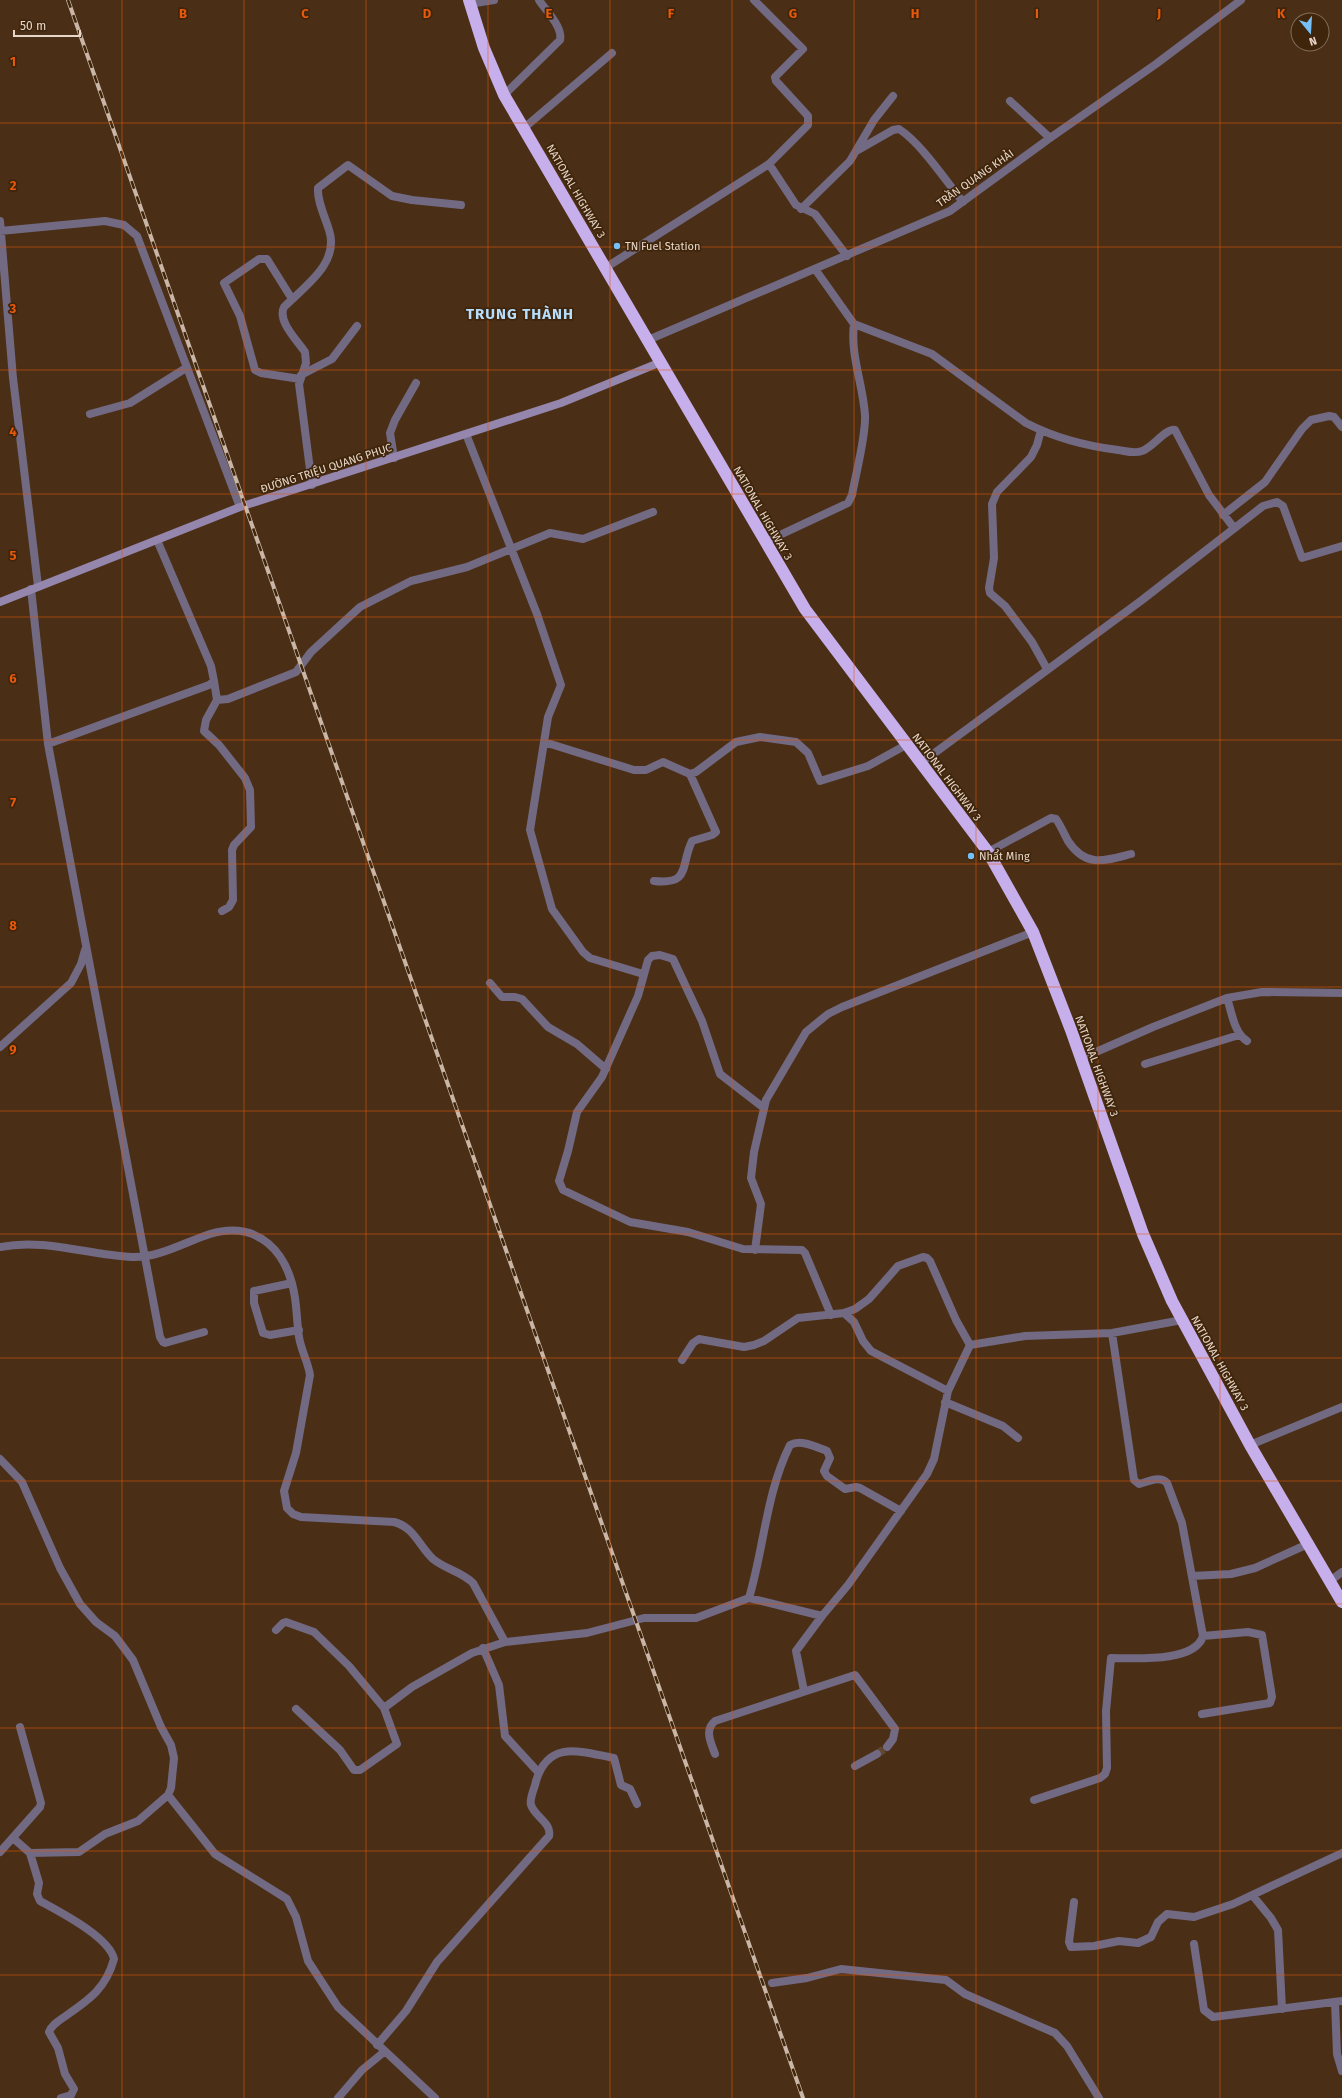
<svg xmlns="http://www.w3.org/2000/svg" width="1342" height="2098" viewBox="0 0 1342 2098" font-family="'Fira Sans',sans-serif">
<rect width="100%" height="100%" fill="#4a2f16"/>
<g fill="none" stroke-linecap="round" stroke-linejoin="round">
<path stroke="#624831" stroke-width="8" stroke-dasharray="8 4" stroke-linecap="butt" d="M877 1754 887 1747"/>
<path stroke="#726982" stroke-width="8" d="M469 4 494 0
M504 95 560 40C563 27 546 11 539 0
M1010 101 1050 138
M524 128 612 53
M858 150 893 130 899 129C921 143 946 181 963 202
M769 164 796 205 815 214 847 256
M801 209 850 161 874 120 893 96
M0 221 13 378 38 586
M0 231 105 221 124 225 137 236 240 507
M605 268 769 164 808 125V116L776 81 775 77 803 49 754 0
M292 299 267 259H259L224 283 240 316 255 370 261 373 300 379
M854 324 932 354 1026 423C1055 438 1086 446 1118 450 1126 451 1134 454 1142 451 1152 448 1166 428 1175 430L1209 495 1234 528
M648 340 950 211 1050 138 1156 64 1241 0
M301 375 332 359 357 326
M90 414 130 403 186 368
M1041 430 1037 445 1031 457 997 492 992 504 994 558 989 588 990 593 1005 606 1032 642 1047 669
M466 434 537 614 561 685 548 717 530 830 552 909 583 952 590 958 643 974
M394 458 390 433 395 420 416 383
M312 485 299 384 306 363 305 352C297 340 277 321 284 307 305 286 340 263 329 230 325 217 317 201 318 188L348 165 392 196 412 200 461 205
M1223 515 1265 482 1302 429 1311 420 1329 416 1334 417 1342 427
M765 542 848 503 852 495C856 472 866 437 865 415 863 384 850 355 854 324L815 269
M31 589 48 744 160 1337 163 1342 165 1343 204 1332
M214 681 217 700 206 720 204 731 219 745 245 778 250 790 251 827 234 845 232 850 233 900 229 907 222 911
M217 700 228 699 296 672 311 652 360 607 411 581 467 567 550 533 583 539 653 512
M544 742 634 770H646L663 762 690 774 696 772 736 742 760 737 796 742 808 753 820 781 868 766 906 745
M48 744 209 685 214 681 211 666 157 540
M921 763 1142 600 1263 506 1277 502 1283 506 1302 558 1342 546
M988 852 1051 818 1056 819C1061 826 1064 834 1068 841 1086 868 1104 861 1131 854
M654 881C691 885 680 866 692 841L712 835 716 832 690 774
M490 983 502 997H515L522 999 548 1027 577 1044 606 1069
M1227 998C1232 1013 1234 1033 1247 1041
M0 1047 71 983 81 964 85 950
M1080 1059 1153 1027 1227 998 1262 992 1342 993
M1145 1064 1239 1035
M764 1108 720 1074 702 1021 673 959 660 955 652 956 648 960 638 996 602 1077 577 1112 568 1151 559 1181 563 1190 630 1222 688 1232 743 1249 802 1250 805 1253 831 1315
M0 1247C44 1238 88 1255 132 1257 159 1258 185 1242 210 1234 259 1220 288 1252 295 1298 297 1311 297 1324 299 1337 301 1350 308 1362 310 1375L296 1453 284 1491 287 1508 293 1514 301 1517 394 1522C414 1527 419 1546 433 1559 445 1569 462 1572 473 1583L505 1642
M755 1250 761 1204 751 1178 754 1152 766 1100 806 1032 828 1014 842 1007 1033 932
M292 1283 254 1291V1303L263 1333 270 1335 299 1330
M844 1313 854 1322 863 1341 871 1351 948 1391
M970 1345 1025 1336 1112 1333 1182 1320
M682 1360 693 1343 699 1339 744 1347 754 1345 764 1341 798 1318 844 1313 855 1309 869 1299 898 1266 923 1257 927 1258 930 1261 956 1320 970 1345
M945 1402 1003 1426 1018 1438
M1250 1445 1342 1407
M0 1459 22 1482 60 1568 80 1604 96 1622 115 1636 133 1660 161 1727 171 1745 174 1758 171 1788 168 1795 138 1821 105 1834 79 1852 30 1853
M1192 1576 1231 1574 1255 1568 1308 1544
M1330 1581 1342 1572
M749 1598C764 1548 766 1493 790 1445 801 1439 816 1447 827 1451L830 1458 824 1471 827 1476 845 1489 856 1487 860 1488 901 1511
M276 1630 283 1623 286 1622 314 1632 349 1666 384 1708 397 1744 360 1770H354L340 1750 296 1709
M483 1648 499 1685 505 1736 539 1773
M804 1691 796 1651 822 1616 848 1585 927 1474 934 1459 948 1391 970 1345
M384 1708 412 1687 472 1653 505 1642 587 1633 644 1618H696L749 1598 822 1616
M1202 1714 1270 1703 1272 1697 1262 1635 1248 1632 1203 1636
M715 1754C711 1743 704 1730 715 1721L855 1675 895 1729 893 1739 887 1747
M855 1766 877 1754
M168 1795 215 1854 287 1899 296 1917 308 1961 338 2007 435 2098
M1034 1800 1100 1778 1105 1774 1107 1768 1106 1711 1111 1658C1133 1658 1195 1663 1203 1636L1182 1523 1167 1483C1160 1475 1148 1482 1139 1484L1134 1480 1112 1333
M13 1838 30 1853 39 1883 37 1894 40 1901C60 1912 109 1937 114 1959 106 1988 90 1999 67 2015 60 2020 52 2024 49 2032L58 2048 65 2074 74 2089 71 2095 61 2098
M0 1852 40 1807 41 1803 20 1727
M1253 1896 1271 1918 1278 1930 1282 2009
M1074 1902 1069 1942 1071 1947 1094 1946 1119 1941 1138 1943 1151 1937 1158 1922 1167 1914 1194 1917 1233 1904 1342 1853
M1194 1944 1204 2010 1213 2017 1342 2001
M772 1983 807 1978 841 1969 946 1980 965 1994 1055 2033 1067 2046 1099 2098
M1335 2002 1337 2054 1342 2071
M377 2045 406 2011 437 1962 549 1836C552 1823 535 1817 531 1805 529 1798 535 1788 536 1781 549 1739 582 1752 614 1758L621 1785 630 1789 637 1804
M338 2098 362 2070 384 2052"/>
<path stroke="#9486ac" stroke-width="8" d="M0 602 240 507 561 403 661 362"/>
<path stroke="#c6afea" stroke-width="12" d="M469 0 484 48 504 95 805 609 988 852 1033 932 1071 1030 1143 1234 1172 1301 1250 1445 1342 1602"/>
<g stroke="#c9b6a6" stroke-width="4">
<path id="rail" d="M68 0 803 2098"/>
</g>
<use href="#rail" stroke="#3f250b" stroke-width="2.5" stroke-dasharray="8" stroke-linecap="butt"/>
</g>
<path fill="none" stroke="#e8590c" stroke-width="1" stroke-opacity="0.55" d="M122 0V2098M244 0V2098M366 0V2098M488 0V2098M610 0V2098M732 0V2098M854 0V2098M976 0V2098M1098 0V2098M1220 0V2098M0 123H1342M0 247H1342M0 370H1342M0 494H1342M0 617H1342M0 740H1342M0 864H1342M0 987H1342M0 1111H1342M0 1234H1342M0 1358H1342M0 1481H1342M0 1604H1342M0 1728H1342M0 1851H1342M0 1975H1342"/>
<g fill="#76c0f7" stroke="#3f250b" stroke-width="1.5">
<circle cx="617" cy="246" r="4"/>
<circle cx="971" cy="856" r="4"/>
</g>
<g text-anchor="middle" stroke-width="3.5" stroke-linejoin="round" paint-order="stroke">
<g font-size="11" fill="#e8d7c9" stroke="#3f250b">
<text transform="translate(975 178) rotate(-35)" y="4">TRẦN QUANG KHẢI</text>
<text transform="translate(576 191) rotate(60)" y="4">NATIONAL HIGHWAY 3</text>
<text transform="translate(326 468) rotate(-18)" y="4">ĐƯỜNG TRIỆU QUANG PHỤC</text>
<text transform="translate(763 513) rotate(60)" y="4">NATIONAL HIGHWAY 3</text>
<text transform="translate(947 777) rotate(53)" y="4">NATIONAL HIGHWAY 3</text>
<text transform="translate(1097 1066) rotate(70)" y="4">NATIONAL HIGHWAY 3</text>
<text transform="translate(1220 1363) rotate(61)" y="4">NATIONAL HIGHWAY 3</text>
</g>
<g font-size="11" fill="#e8d7c9" stroke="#3f250b" text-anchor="start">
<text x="625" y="250">TN Fuel Station</text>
<text x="979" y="860">Nhẩt Ming</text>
</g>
<g font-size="15" font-weight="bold" letter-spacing="1" fill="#b5ddfc" stroke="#3f250b">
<text x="520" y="319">TRUNG THÀNH</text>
</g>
</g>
<g font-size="13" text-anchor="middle" font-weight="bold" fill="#e8590c" stroke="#3f250b" stroke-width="3.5" stroke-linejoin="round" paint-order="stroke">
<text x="183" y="18">B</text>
<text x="305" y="18">C</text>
<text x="427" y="18">D</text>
<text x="549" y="18">E</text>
<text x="671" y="18">F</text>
<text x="793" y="18">G</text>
<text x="915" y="18">H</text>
<text x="1037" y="18">I</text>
<text x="1159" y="18">J</text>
<text x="1281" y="18">K</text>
<text x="13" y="66">1</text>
<text x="13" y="190">2</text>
<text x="13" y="313">3</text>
<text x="13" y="436">4</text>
<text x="13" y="560">5</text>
<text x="13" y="683">6</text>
<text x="13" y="807">7</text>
<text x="13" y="930">8</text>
<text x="13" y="1054">9</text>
</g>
<g transform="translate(1310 32) rotate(162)"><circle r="19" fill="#3f250b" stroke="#836c57"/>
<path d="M0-3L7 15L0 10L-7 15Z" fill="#76c0f7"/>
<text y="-6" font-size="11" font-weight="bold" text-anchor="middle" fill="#e8d7c9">N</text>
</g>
<path d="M14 30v6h66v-6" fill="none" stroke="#e8d7c9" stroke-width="2"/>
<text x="20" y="30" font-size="12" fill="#e8d7c9" stroke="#3f250b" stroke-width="3" paint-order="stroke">50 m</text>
</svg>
